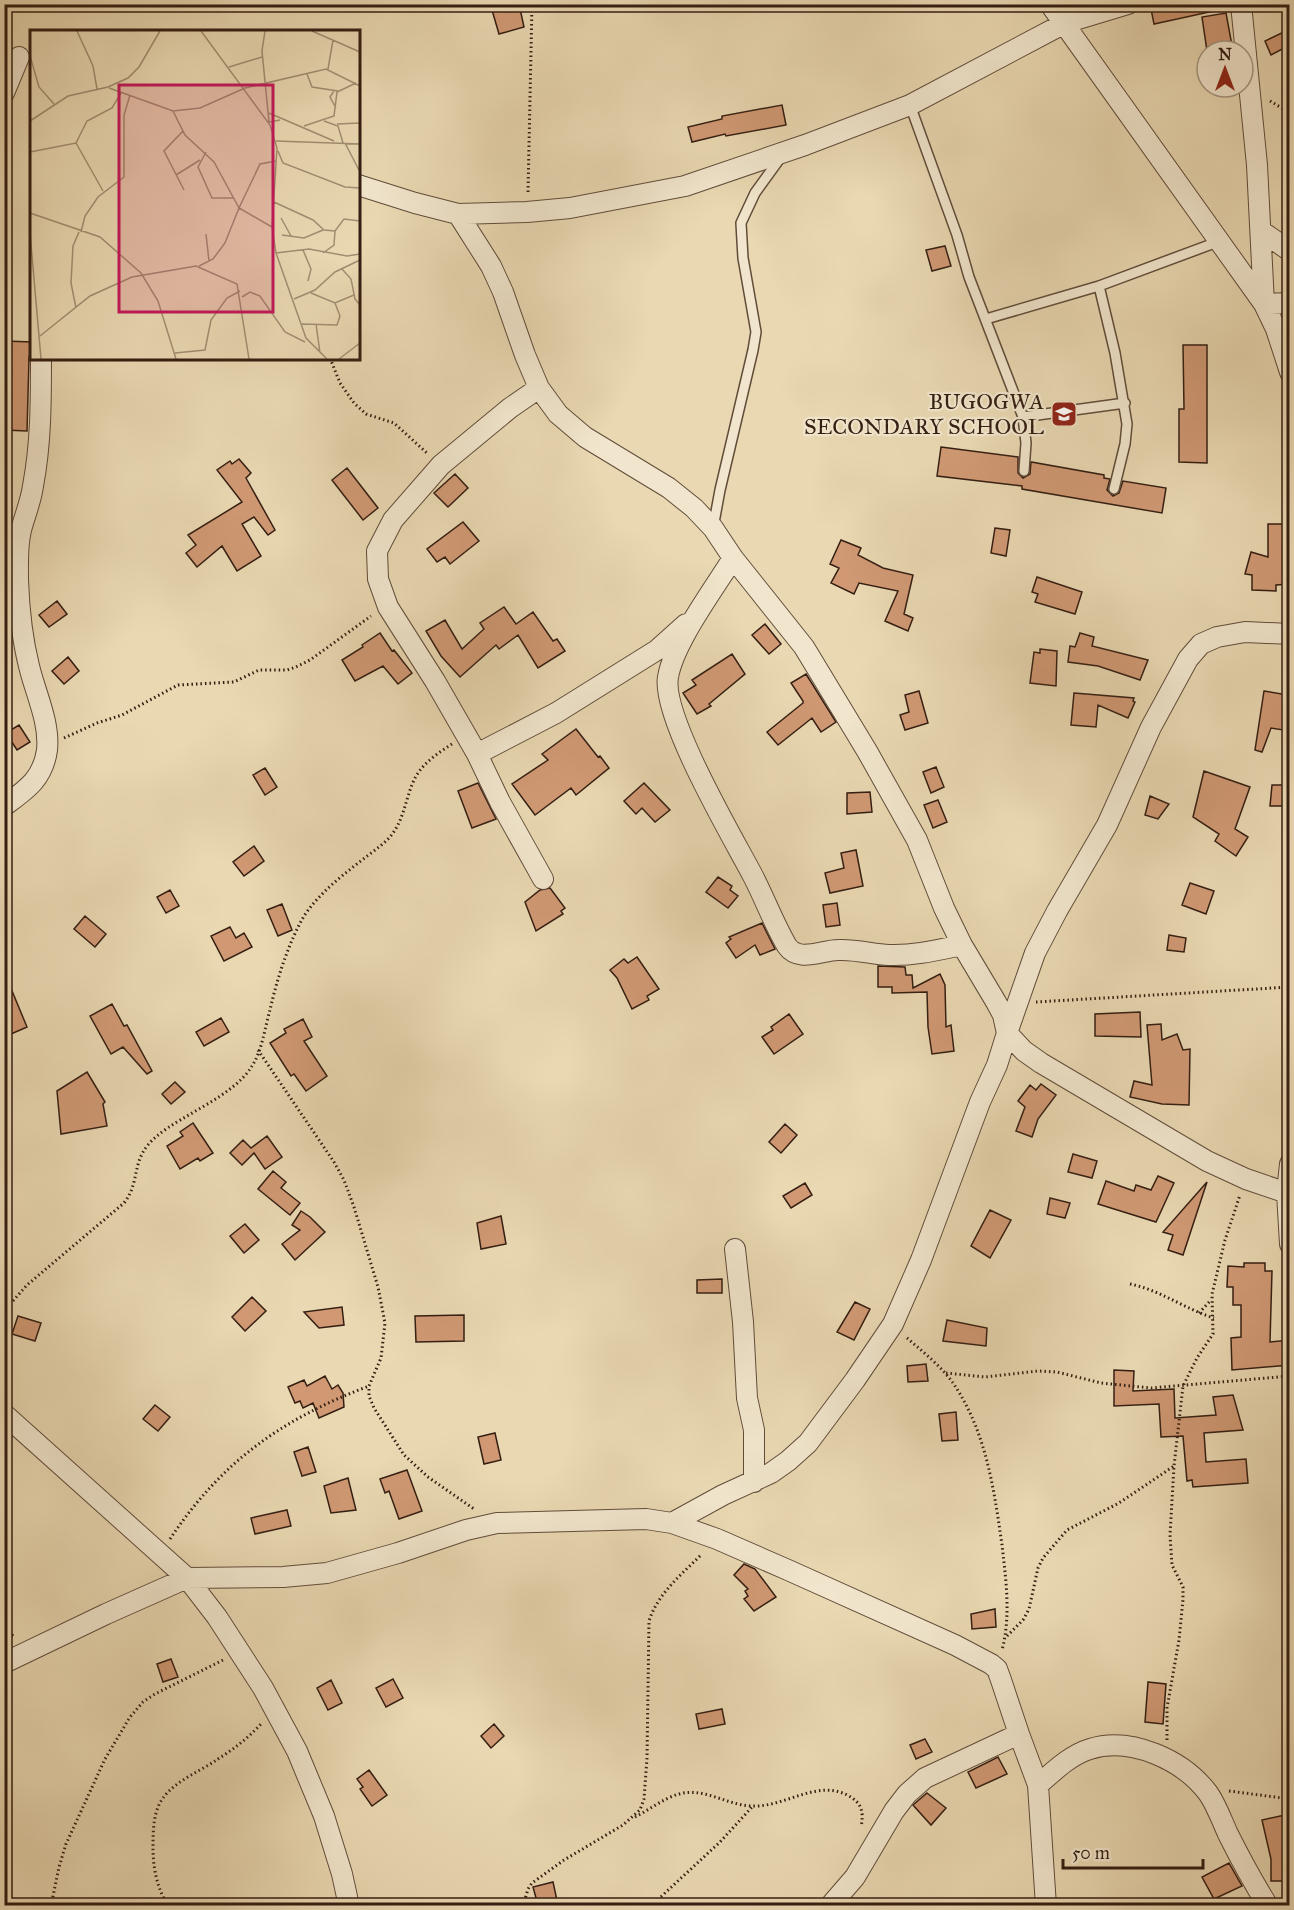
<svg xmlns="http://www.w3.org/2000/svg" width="1294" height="1910" viewBox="0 0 1294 1910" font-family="'IM FELL Great Primer',serif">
<rect width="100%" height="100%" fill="#e9d8b2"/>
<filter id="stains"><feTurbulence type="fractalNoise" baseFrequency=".00333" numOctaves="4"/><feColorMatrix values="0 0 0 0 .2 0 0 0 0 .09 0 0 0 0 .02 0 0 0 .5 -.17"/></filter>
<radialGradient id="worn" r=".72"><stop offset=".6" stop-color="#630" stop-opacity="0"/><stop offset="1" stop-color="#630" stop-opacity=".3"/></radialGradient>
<path fill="#d09974" stroke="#341e12" stroke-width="1.5" d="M513 4H519L524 27 499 34 492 10Z
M1174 4H1213L1214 11 1154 24 1151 9Z
M1226 13 1233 51H1207L1202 17Z
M1290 29V45L1271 55 1265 41Z
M782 105 786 125 726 136 725 134 692 142 688 127 722 119V116Z
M945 246 951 266 932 271 926 250Z
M4 341 32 342 29 358 27 431 4 430Z
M1183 345H1207V463L1179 462V409H1184Z
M941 447 1018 457V473L1023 478 1030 474 1031 462 1104 475V478L1110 479 1107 490 1113 496 1119 493 1123 481 1166 488 1162 513 1022 489V486L937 476Z
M239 459 251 473 246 478 275 530 268 535 254 517 242 524 261 556 237 571 222 546 197 567 186 553 196 545 188 535 242 502 217 470 230 461 232 464Z
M347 468 378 508 363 520 332 480Z
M455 474 468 488 448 507 434 493Z
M463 522 479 541 450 564 445 557 437 562 427 549Z
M1268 524H1285V570H1290V584L1276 585V591L1252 590V575L1245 574 1251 552 1268 557Z
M995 528 1010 530 1006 556 991 553Z
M841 540 861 548 858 555 883 568 913 575 904 614 913 618 908 631 885 621 898 591 859 583 854 594 831 583 839 568 830 564Z
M1037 577 1082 592 1075 614 1035 602 1038 594 1032 592Z
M57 601 67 614 49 627 39 615Z
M504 607 516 624 533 612 553 641 557 639 565 651 538 668 518 635 499 649 496 645 460 677 441 656 426 631 445 620 462 649 484 629 480 623Z
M765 624 781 644 769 654 752 635Z
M380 633 392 651 394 650 412 673 398 684 383 666 355 681 342 660 363 647 362 645Z
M1080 633 1094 637 1092 646 1148 660 1140 680 1098 666 1068 662 1070 646 1075 647Z
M1040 649 1057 651 1056 686 1030 683 1034 652 1040 653Z
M732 654 745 674 709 704 711 706 697 714 683 693 696 685 692 680Z
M68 657 79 671 64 684 52 671Z
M806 674 836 722 821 732 812 718 778 745 767 732 803 703V701L791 683Z
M919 691 928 723 905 730 900 715 909 712 905 695Z
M1264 691 1288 695 1283 730 1271 728 1262 752 1255 750Z
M1074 693 1134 698 1133 701 1135 702 1128 718 1098 705 1096 727 1071 725Z
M19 725 30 742 17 750 6 733Z
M576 729 598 757 600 756 609 768 576 795 571 788 535 815 512 784 548 760 542 754Z
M936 767 944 787 931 793 923 772Z
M265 768 277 787 265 795 253 775Z
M1204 771 1250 787 1235 829 1248 837 1236 856 1215 841 1219 834 1193 817Z
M478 783 496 819 472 828 458 791Z
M644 783 670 810 655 822 642 808 636 814 624 801Z
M1272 785H1285V806H1270Z
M870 792 872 812 847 814V793Z
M1150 796 1169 804 1158 819 1145 815Z
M938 800 947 822 933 828 924 805Z
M254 846 264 861 244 876 233 862Z
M856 850 863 886 830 893 825 873 844 868 841 853Z
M718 877 732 886 730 890 738 896 728 908 706 892Z
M1190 883 1214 891 1206 914 1182 905Z
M550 888 565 908 561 911 563 914 536 931 525 902 540 890Z
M170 890 179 906 166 913 157 897Z
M837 903 840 925 826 927 823 905Z
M282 904 292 930 278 936 267 910Z
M85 916 106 934 95 947 74 929Z
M762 923 775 949 760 955 755 945 736 958 726 943 731 939 729 937Z
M230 927 236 938 244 933 252 947 224 961 211 936Z
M1169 935 1186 938 1184 952 1167 950Z
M637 957 659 989 647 996 649 1000 632 1009 617 978 610 970 624 959 628 963Z
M878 966 905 967 906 975H912L913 988 940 974 945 985 946 1027 951 1025 954 1051 932 1054 928 1027 927 992 892 993V987H878Z
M5 974 27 1027 11 1034 4 1018Z
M112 1004 124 1026 127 1025 152 1071 147 1074 123 1047 111 1054 90 1016Z
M1140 1012 1141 1037 1095 1036V1014Z
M789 1014 803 1034 774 1054 762 1037 773 1030 771 1027Z
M221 1018 229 1032 204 1046 196 1032Z
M303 1019 312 1037 304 1041 327 1076 306 1091 294 1074 291 1076 270 1043 286 1033 284 1029Z
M1161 1024 1162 1040 1177 1034 1183 1050 1190 1049 1189 1105 1162 1104 1130 1097 1134 1081 1152 1085 1147 1025Z
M87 1072 105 1102 103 1104 107 1126 61 1134 57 1091Z
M175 1082 185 1092 171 1104 162 1094Z
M1041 1084 1056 1095 1038 1119 1032 1137 1016 1131 1025 1107 1018 1101 1030 1085 1036 1090Z
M193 1123 213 1153 200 1161 198 1158 180 1169 167 1146 183 1136 180 1132Z
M785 1124 797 1135 781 1153 769 1142Z
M267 1136 282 1157 265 1169 254 1153 242 1165 230 1153 243 1140 251 1148Z
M1073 1154 1097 1161 1092 1178 1068 1172Z
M273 1171 286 1182 281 1188 300 1203 290 1215 258 1189Z
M1158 1176 1174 1183 1156 1222 1098 1204 1106 1181 1134 1191 1136 1185 1151 1190Z
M1207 1182 1183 1255 1168 1250 1173 1235 1163 1232Z
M805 1183 812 1195 791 1208 783 1196Z
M1050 1198 1070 1203 1065 1218 1047 1214Z
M990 1210 1011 1220 990 1258 971 1246Z
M301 1211 310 1217 325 1232 295 1260 282 1244 300 1230 292 1225Z
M501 1216 506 1244 481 1249 477 1223Z
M245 1224 259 1240 244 1253 230 1236Z
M1244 1263H1265V1271H1272L1270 1342 1290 1340V1365L1232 1370 1231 1338 1241 1337V1305H1233V1287H1227L1228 1266 1244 1267Z
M722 1279V1293H697V1280Z
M252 1297 266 1311 245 1331 232 1317Z
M855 1302 870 1309 854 1340 837 1332Z
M342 1307 344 1325 319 1328 304 1312Z
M464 1315V1341L416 1342 415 1316Z
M18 1316 41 1323 35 1341 12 1334Z
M947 1320 987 1328 986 1346 943 1341Z
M926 1364 928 1381 908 1382 907 1366Z
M1114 1370 1134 1371 1133 1391 1174 1389 1175 1418 1216 1415 1213 1397 1233 1395 1243 1430 1204 1433 1206 1462 1246 1459 1248 1483 1193 1487 1192 1480 1187 1481 1183 1436 1161 1437 1159 1404 1114 1406Z
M325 1376 332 1389 338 1385 343 1393 344 1407 319 1418 313 1403 303 1408 300 1401 295 1403 288 1387 304 1380 307 1386Z
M155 1405 170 1417 158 1431 143 1419Z
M956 1412 958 1440 942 1441 939 1414Z
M495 1433 501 1460 484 1464 478 1437Z
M308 1447 316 1472 302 1476 294 1452Z
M407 1470 422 1511 399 1519 389 1491 385 1493 380 1479Z
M348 1478 356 1510 331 1513 324 1486Z
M287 1510 291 1526 255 1534 251 1518Z
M744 1564 755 1569 776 1597 754 1611 744 1599 748 1596 745 1591 748 1589 734 1575Z
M995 1609 996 1627 972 1629 971 1614Z
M171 1659 178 1677 163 1682 157 1664Z
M393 1679 403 1698 386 1707 376 1688Z
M331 1680 342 1703 328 1710 317 1688Z
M1148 1682 1166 1684 1163 1724 1145 1722Z
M722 1709 725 1724 699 1729 696 1714Z
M494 1724 504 1736 491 1748 481 1736Z
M925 1739 932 1752 916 1759 910 1745Z
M998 1757 1007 1774 976 1788 968 1772Z
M369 1770 387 1795 372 1806 360 1789 363 1787 357 1779Z
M927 1793 946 1808 931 1825 913 1805Z
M1290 1814V1881H1271V1859L1262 1820Z
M1229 1863 1242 1886 1214 1899 1202 1877Z
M553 1882 558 1905H538L533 1887Z"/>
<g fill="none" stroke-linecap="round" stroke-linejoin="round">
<g stroke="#614c3a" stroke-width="12">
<path id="lane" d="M910 105 957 235 969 277 1023 417 1026 443 1024 471
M1099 286 1115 353 1127 424 1125 444 1114 489
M986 319 1099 286 1220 241
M1023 417 1125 403
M713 528 720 490 753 350 756 332 743 258 741 223 755 193 781 157"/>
</g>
<g stroke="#614c3a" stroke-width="22">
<path id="street" d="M1050 4 1264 304 1276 329 1290 372
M1241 4 1257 165 1264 304 1290 303
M4 93 19 57
M358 185 415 203 458 214 527 212 570 208 685 186 805 145 910 105 1065 23 1128 4
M458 214 491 266 503 292 525 355 539 388 558 414 585 437 669 488 694 508 713 528 733 558 804 647 867 751 917 840 944 908 962 945 996 1002 1003 1015 1007 1033 997 1065 980 1102 921 1260 893 1324 855 1380 808 1443 788 1461 771 1473 723 1495 672 1523
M1261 231 1290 251
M539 388 510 408 441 465 393 520 377 551 378 579 388 607 435 681 477 754 500 802 543 879
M733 558C714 589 674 642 668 677 661 716 733 838 753 876 765 899 774 924 787 946 799 963 822 950 838 950 855 949 872 954 889 955 914 956 938 950 962 945
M477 754 556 713 657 650 686 624
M4 806C26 790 43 779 47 750 50 722 35 692 29 666 22 638 19 608 18 580 18 563 17 546 21 530 25 515 31 501 33 486 41 444 41 401 41 358
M1290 1164 1287 1193 1290 1244
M1287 1193 1246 1179 1207 1161 1041 1063 1024 1051 1007 1033 1035 953 1057 911 1107 825 1151 727 1188 659 1201 644 1217 637 1245 632 1290 634
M735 1249 743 1322 747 1398 754 1430V1482
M4 1414 187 1578 217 1617 263 1688 297 1751 324 1816 342 1874 349 1906
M4 1663 106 1614 187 1578 283 1577 327 1573 398 1553 466 1530 497 1523 646 1519 672 1523 717 1539 788 1570 955 1645 991 1664 997 1669 1001 1680 1019 1734 1038 1785 1046 1906
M1038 1785C1053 1772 1070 1755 1090 1749 1131 1736 1183 1760 1208 1793 1216 1804 1222 1821 1228 1834 1240 1858 1253 1882 1268 1906
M830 1906 855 1877 894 1811 907 1794 925 1778 1019 1734"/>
</g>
<path stroke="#341e12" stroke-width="3" stroke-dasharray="1.5 3" stroke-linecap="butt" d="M1270 101 1290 113
M528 192 532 4
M330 358 340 383 354 403 366 414 394 423 428 454
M64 738 97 723 122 715 178 685 234 682 259 670H287L296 667 310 660 371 616
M1036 1002 1290 987
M258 1050 334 1162 344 1180 354 1207 378 1287 385 1323 381 1358 369 1386V1396L374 1408 404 1455 428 1477 474 1509
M1130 1284C1160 1290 1185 1309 1214 1318
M4 1311 27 1285 124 1203C142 1180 129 1159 157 1136 183 1114 234 1096 252 1066 262 1051 265 1027 270 1010 277 979 288 944 304 916 320 892 344 874 366 857 376 849 387 842 393 833 405 816 406 796 415 778 423 763 438 753 452 744
M1199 1313 1211 1300
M907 1338C923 1352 941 1366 953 1383 986 1431 994 1489 1002 1545 1006 1580 1011 1616 1002 1650
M946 1373 985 1377 1038 1371 1057 1372 1101 1383 1151 1388 1290 1376
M170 1539C222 1461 282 1419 369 1386
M4 1631 16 1637
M1007 1636 1023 1620 1029 1609 1038 1568 1043 1558 1067 1530 1119 1503 1174 1466
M1167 1740V1708L1179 1640 1183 1600V1587L1172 1565 1170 1535 1174 1466 1183 1386 1197 1358 1213 1334 1212 1294 1225 1240 1240 1195
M1229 1791 1290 1799
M635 1817C649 1810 664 1798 679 1794 704 1787 727 1805 751 1806 785 1808 817 1778 849 1796 862 1803 864 1813 861 1827
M51 1906 59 1867 66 1844 105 1759 130 1717 143 1702 155 1694 223 1660
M168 1906C157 1888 153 1868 153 1848 153 1835 153 1820 158 1807 168 1783 198 1773 218 1759 234 1749 248 1738 261 1724
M523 1906 528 1889 532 1883 564 1860 623 1825 640 1810 644 1799 647 1758 649 1621C658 1593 682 1574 702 1554
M651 1906 720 1842 753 1806"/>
<use href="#lane" stroke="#f1e6cd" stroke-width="9"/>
<use href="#street" stroke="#f1e6cd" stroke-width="20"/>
</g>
<defs>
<g id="school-square" transform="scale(1.35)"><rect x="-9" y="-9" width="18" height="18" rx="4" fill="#8f2418" stroke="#f1e6cd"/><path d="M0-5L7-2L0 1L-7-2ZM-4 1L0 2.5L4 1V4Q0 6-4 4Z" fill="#fff"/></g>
</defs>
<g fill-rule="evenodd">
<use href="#school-square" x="1064" y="414"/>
</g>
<g text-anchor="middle" stroke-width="4.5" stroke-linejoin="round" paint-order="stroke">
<g font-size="22" fill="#341e12" stroke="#f1e6cd" text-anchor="end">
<text x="1044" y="409">BUGOGWA<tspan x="1044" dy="25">SECONDARY SCHOOL</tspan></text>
</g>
</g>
<g transform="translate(30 30)">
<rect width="330" height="330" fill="#e9d8b2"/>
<path fill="none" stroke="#a18e72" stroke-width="1.5" d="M47 1 63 36 67 59M171 1 240 95 247 118 242 197 246 223 276 308 297 329M235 1 232 21 239 92 250 90M282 1 330 22M0 26 9 57 24 74M199 37 232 27M298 39 303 10M277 44 282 57 308 61M79 58 143 81 170 78 215 58 296 39 330 56M304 61 300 67 306 78M143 81 155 105 184 132 209 178 195 213 183 229 169 236M239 83 304 111M0 91 38 66 78 57 98 48 109 37 130 1M294 91 308 96 313 113M307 94 330 93M274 96 304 86 307 62 326 53M153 101 134 121 154 160M246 111 330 114M46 113 57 91 82 78 91 63M315 113 330 142M248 121 253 133 315 157 330 158M0 122 46 113 73 161M176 122 168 137 182 168H203M146 145 170 130M244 172 283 190 294 200 305 201 314 189 330 191M0 183 70 207 111 243 128 271 146 329M251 188 261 206M242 197 209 178 230 134 246 131M51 202 55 186 68 167 94 147V85L100 65M0 203 11 329M176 204 179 231M252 205 274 208 293 200M273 220 281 239 278 251M246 223 279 219 317 226 330 224M293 223 304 215 305 201M312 239 321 249 325 269 330 275M281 263 305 273 324 265M212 267 220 262 230 266 255 302 275 312M264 269 285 260 305 242 330 230M46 278 41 253 43 216 49 202M272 294 307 295 310 286 305 273M286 294 290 323M10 306 60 266 102 247 166 236 207 254 219 329M145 323 175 320 181 290 197 268 210 261M309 329 330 313"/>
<path fill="#c2185b" fill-opacity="0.15" stroke="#c2185b" stroke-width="3" d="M89 55H243V282H89Z"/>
<rect width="330" height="330" fill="none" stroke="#341e12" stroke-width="3"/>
</g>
<rect width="1294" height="1910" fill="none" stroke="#e9d8b2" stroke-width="24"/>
<rect x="6" y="6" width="1282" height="1898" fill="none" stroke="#341e12" stroke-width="3"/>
<rect x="12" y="12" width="1270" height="1886" fill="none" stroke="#341e12" stroke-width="1.5"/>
<g transform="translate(1225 69)"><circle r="28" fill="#f1e6cd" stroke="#a59682" stroke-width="1.5"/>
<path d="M0-4.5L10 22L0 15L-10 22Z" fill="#8f2418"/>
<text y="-9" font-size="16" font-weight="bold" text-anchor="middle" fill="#341e12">N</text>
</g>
<path d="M1063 1859v9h140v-9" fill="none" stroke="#341e12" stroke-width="3"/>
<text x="1072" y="1859" font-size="18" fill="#341e12" stroke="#f1e6cd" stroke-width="4.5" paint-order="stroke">50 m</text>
<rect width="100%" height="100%" filter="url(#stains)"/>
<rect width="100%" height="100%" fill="url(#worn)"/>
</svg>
